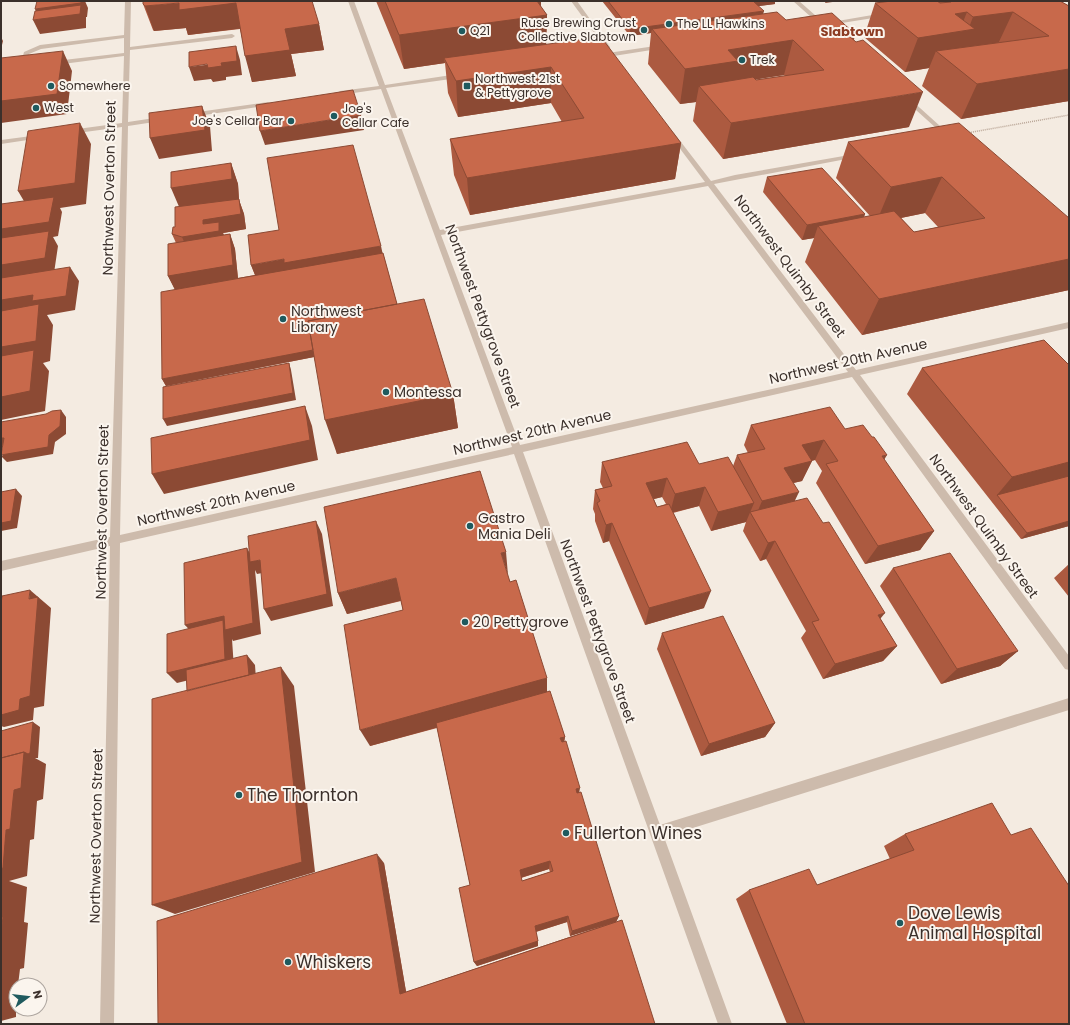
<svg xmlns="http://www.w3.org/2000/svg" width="1070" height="1025" viewBox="0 0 1070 1025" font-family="Poppins,sans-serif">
<rect width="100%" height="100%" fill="#f4ebe1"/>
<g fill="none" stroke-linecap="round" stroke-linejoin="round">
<path stroke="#b9a596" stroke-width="1.5" stroke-dasharray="1 1" stroke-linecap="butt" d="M967 133 1069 115"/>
<path fill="#cdbbac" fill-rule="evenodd" d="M125 1H131L130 47 232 34 235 36 232 38 130 50 128 122 161 117 164 119 161 121 128 126 120 535 512 447 381 89 340 95 337 93 340 91 379 86 348 1H354L385 85 458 74 461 76 458 78 386 88 440 230 705 182 669 134 672 132 674 133 711 181 735 175 855 154 857 155V157L714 184 856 370 1069 322V328L860 375 1069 656V670L1065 669 852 377 523 452 660 825 1069 698V710L664 837 732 1024H718L514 454 120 543 114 1024H100L110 546 1 571V561L110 537 122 127 70 134 67 132 70 130 122 123 124 56 55 65 52 63 55 61 124 53V38L41 49 29 54 27 62 31 63V65L21 63 24 52 40 45 124 35ZM708 186 848 372 520 445 441 235Z
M571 1H577L610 47V49H606Z
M793 1H799L824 23V25H820Z
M884 13 887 15 886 16 829 25 826 23Z
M662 45 665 47 664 48 601 58 598 56 601 54Z
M906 99H910L950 135V137H946L906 101Z
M268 102 270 103V105L191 117 188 115 191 113Z
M39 135 41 136V138L1 144V140Z"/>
</g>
<path fill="#ac5a40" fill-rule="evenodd" d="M376 1H541V7L547 15 546 44 681 143 675 179 470 215 454 175 450 139 562 122 551 103 458 117 448 93 445 63 404 69Z
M602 1H775V4L758 6 763 14 786 20 855 34 854 40 909 127 723 159 693 121 696 102 680 104 648 64 651 33 630 36ZM784 75 785 76 756 80 755 79Z
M892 1H1060L1069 6V101L961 119 922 86 929 68 905 72 864 37 875 3Z
M143 4 319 24 324 50 291 54 296 76 252 82 240 29 188 35 186 28 154 31 153 30Z
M848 142 1069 218V290L862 335 805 262 814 238 802 240 763 192 767 177 865 214 864 217 870 216 836 178ZM925 213 938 227 914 232 901 218Z
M231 163 238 184 239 200 244 214 246 229 223 233 224 235 230 234 235 249 238 278 255 275 251 265 383 253 397 304 453 394 458 428 337 454 314 357 166 386 162 379 175 289 168 276 176 243 172 234 175 227 179 207Z
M1069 365V526L1021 539 907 394 922 368Z
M751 425 845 429 884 460 934 531 920 550 865 564 816 483 822 471 815 460 811 461H812L802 481 793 483 795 501 880 618 897 646 883 661 823 679 801 638 806 631 766 559 760 561 743 531 746 522 711 531 699 506 673 513 704 608 645 625 609 541 603 543 595 521V514L593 509 595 490 603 488 600 482 602 462 699 464 733 466 737 455 748 453 744 445ZM662 497 666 504 657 507 654 499Z
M1069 564V597L1054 578Z
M893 568 1018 651 1000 666 941 684 880 586Z
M507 575 547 692 565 737 564 741 579 792 619 916 616 922 655 1024H158L384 863 406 992 608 924 570 936 567 922 536 932 538 946 477 966 474 962 470 885 437 728 370 746 403 610 401 601 347 614 338 593ZM549 869 550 872 522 881 521 878Z
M662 633 775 723 765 737 701 756 657 649Z
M905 834 1069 1024H787L736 899 749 890 817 885 890 859 884 846Z"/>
<path fill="#8c4a34" d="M81 1H85L88 8 87 17H86V28L40 34 33 20 40 19 35 9Z
M523 1H541V11Z
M752 1H775V4L751 7Z
M826 1H840L825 3Z
M179 3H236L244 28 188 35 186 28 154 31 145 6Z
M764 11 762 18 652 29 651 33 630 36V29Z
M967 12 959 32 968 30 973 17 1013 12 997 46 936 51 929 68 905 72 918 38 955 14Z
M547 15 546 49 444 58 445 63 404 69 399 35Z
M319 24 324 50 291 54 296 76 252 82 245 56 285 29Z
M855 34 845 68 848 35Z
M1 37 3 41 1 49Z
M793 40 784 75 734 83 699 86 696 102 680 104 685 69 728 50Z
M236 46 240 60 242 75 226 77V80L213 82 211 79 194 81 189 67 221 63Z
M63 51 72 71 67 114 1 123V101Z
M551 67V103L458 117 456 81Z
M1069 69V101L961 119 977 84Z
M923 92 909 127 723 159 731 123Z
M202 106 210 126 212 151 159 159 150 138Z
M361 115 364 130 265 145 260 131Z
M80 123 91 144 86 204 60 208 62 212 58 236 53 237 58 246 54 273 1 281V229L31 213 18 191Z
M681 143 675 179 470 215 467 178Z
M231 163 238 184 239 200 244 214 246 229 223 233 224 236 188 251 182 237 180 209 171 188Z
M942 177 925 213 876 223 891 187Z
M865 214 859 229 818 226 814 238 802 240 807 225Z
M230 234 235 249 238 279 175 290 168 276Z
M381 246 384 260 257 280 251 265 284 259Z
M1069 259V290L862 335 879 299Z
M70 267 79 281 75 310 47 315 53 325 50 361 43 363 49 371 45 411 1 420V300Z
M405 332 406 339 166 386 162 379Z
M289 363 291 370 296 400 167 426 163 419Z
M453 394 458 428 337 454 325 420Z
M305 406 312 426 318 460 164 494 152 474Z
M61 410 66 417V434L55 442 53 454 7 462 1 456 49 435Z
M1 438H4L10 445 1 446Z
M824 440 815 460 793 465 802 445Z
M887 455 875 475 882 456Z
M812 461 802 481 776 487 784 468Z
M1069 462V481L997 495 1012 477Z
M667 478 662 497 642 502 646 483Z
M705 487 699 506 670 513 675 494Z
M16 489 22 496 17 528 1 531V523Z
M799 492 790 511 754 520 762 501Z
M754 503 746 522 711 531 718 512Z
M316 521 322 534 333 606 271 621 264 609Z
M1069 521V526L1021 539 1027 533Z
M612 523 609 541 603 543 606 525Z
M934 531 920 550 865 564 878 546Z
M775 541 766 559 760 561 768 543Z
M247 548 254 561 260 560 267 572 257 574 255 570 261 634 233 641 232 639 234 669 177 683 167 673 195 636 185 625Z
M506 552 508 575 501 553Z
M396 578 403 600 347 614 338 593Z
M30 590 51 608 44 706 34 708 33 720 4 727 1 726V714L20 699Z
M711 591 704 608 645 625 649 608Z
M885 613 872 629 878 615Z
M897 646 883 661 823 679 835 664Z
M1018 651 1000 666 941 684 957 669Z
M247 655 255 665 257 694 197 710Z
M281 667 294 686 315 872 175 914 152 905Z
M547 678V697L370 746 360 730Z
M33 722 40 727 38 758H35L46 764 43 799 37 801 34 839 30 840 27 876 9 881 27 887 24 922 28 923 24 968 20 969 18 985H16V1017L1 1021V869L6 830 14 790 24 752Z
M775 723 765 737 701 756 709 744Z
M565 737 563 750 560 738Z
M580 788 578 799 576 789Z
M377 854 384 863 407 997 400 994Z
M550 861 549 869 520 878V870Z
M568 916 567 922 535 932V926Z
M619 916 616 922 570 936 572 931Z
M538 941V946L477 966 474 962Z"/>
<path fill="#c8694b" stroke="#8c4a34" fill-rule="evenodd" d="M37 1H81V3L35 9Z
M143 1H312L319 24 285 29 290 50 245 56 236 3 179 10V3L145 6 143 4Z
M385 1H537L547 15 399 35Z
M608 1H753L764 11 630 29Z
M892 1H937L940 3 951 2V1H1060L1069 6V69L977 84 936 51 1049 36 1013 12 973 17 967 12 955 14 975 29 918 38 875 3Z
M81 5 80 14 33 20 35 11Z
M777 12 786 20 832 13 855 34 848 35 856 42 863 40 923 92 731 123 699 86 753 77 756 80 824 70 793 40 728 50 738 61 685 69 652 29Z
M601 37 681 143 467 178 450 139 584 118 551 67 456 81 444 58Z
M236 46 237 61 221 63 222 66 208 68 207 64 189 67V52Z
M63 51 57 94 1 101V58Z
M353 90 361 115 260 131 256 105Z
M202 106 205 130 150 138 149 113Z
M80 123 75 183 18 191 28 131Z
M959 123 1069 218V259L879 299 818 226 894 211 914 232 985 218 942 177 891 187 848 142Z
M353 145 381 246 284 263V259L251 265 248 235 279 230 267 158Z
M231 163 232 179 171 188V172Z
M822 168 865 214 807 225 767 177Z
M54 197 49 222 1 229V204Z
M239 199 241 214 203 220V224L219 222V231L182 237 172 234 173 227H175V207Z
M49 231 45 258 1 265V238Z
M230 234 233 265 168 276V244Z
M383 253 397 304 308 321 313 350 162 379 161 292Z
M70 267 66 296 32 301 33 295 1 300V278Z
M424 299 453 394 325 420 308 321Z
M39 304 36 341 1 347V311Z
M1044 340 1069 365V462L1012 477 922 368Z
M34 350 30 391 1 397V356Z
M289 363 293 393 163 419V387Z
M305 406 310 440 152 474 151 438Z
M830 407 845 429 863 425 872 437H874L887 455 882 456 934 531 878 546 826 464 838 461 824 440 802 445 812 461 784 468 799 492 762 501 737 455 765 449 751 425Z
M61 410 60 426 49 435 48 447 1 455 4 438H1V422L46 414 52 411Z
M687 442 699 464 728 457 754 503 718 512 705 487 675 494 667 478 646 483 657 507 669 504 711 591 649 608 612 523 606 525 597 503 600 501 595 490 612 486 602 462Z
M480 471 506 552 501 553 510 582 516 580 547 678 360 730 344 625 403 610 396 578 338 593 324 507Z
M1069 476V521L1027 533 997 495Z
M16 489 11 521 1 523V492Z
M807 498 823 523 829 522 885 613 878 615 897 646 835 664 812 622 819 620 775 541 768 543 750 512Z
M316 521 327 594 264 609 260 560 250 562 248 536Z
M247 548 253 623 225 630 224 616 185 625 184 563Z
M950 553 1018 651 957 669 893 568Z
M30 590 29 599 38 597 30 696 20 699 19 710 1 715V604L2 596Z
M723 616 775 723 709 744 662 633Z
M223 620 225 659 167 673V634Z
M247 655 249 675 187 691 186 670Z
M281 667 302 862 152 905V699Z
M550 691 565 737 560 738 562 742 566 741 580 788 576 789 577 793 581 792 619 916 572 931 568 916 535 926 538 941 474 962 459 888 470 885 436 723ZM550 861 553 871 522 881 520 870Z
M33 722 30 753 28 754 24 752 1 758V731Z
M24 752 21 788 14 790 10 829 6 830 3 868 1 869V758Z
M992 803 1011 835 1031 828 1069 886V1024H805L749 890 809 869 817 885 914 850 905 834Z
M377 854 400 994 622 920 655 1024H158L157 921Z
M1 879H2L1 890Z
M1 917H3L1 933Z"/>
<g fill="#1f5a5e" stroke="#fbf5ee" stroke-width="1.5">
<circle cx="669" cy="24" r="4"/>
<circle cx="644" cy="30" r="4"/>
<circle cx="462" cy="31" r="4"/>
<circle cx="742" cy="60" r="4"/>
<circle cx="51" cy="86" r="4"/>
<rect x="463" y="82" width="8" height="8" rx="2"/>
<circle cx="36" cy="108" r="4"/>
<circle cx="334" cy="116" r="4"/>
<circle cx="291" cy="121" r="4"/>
<circle cx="283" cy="319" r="4"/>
<circle cx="386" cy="392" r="4"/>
<circle cx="470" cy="526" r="4"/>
<circle cx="465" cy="622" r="4"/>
<circle cx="239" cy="795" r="4"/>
<circle cx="566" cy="833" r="4"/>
<circle cx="900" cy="923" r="4"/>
<circle cx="288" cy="962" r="4"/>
</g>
<g text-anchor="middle" stroke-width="4" stroke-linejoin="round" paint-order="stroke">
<g font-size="12" fill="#3b302b" stroke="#fbf5ee" text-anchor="start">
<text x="636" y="27" text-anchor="end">Ruse Brewing Crust<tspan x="636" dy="14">Collective Slabtown</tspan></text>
<text x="677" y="28">The LL Hawkins</text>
<text x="470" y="35">Q21</text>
<text x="750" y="64">Trek</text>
<text x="475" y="83">Northwest 21st<tspan x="475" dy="14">&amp; Pettygrove</tspan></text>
<text x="59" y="90">Somewhere</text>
<text x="44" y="112">West</text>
<text x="342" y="113">Joe's<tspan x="342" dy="14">Cellar Cafe</tspan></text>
<text x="283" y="125" text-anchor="end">Joe's Cellar Bar</text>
</g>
<g font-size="13" font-weight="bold" fill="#8c3b22" stroke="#fbf5ee">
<text x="852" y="36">Slabtown</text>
</g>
<g font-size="14" fill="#3b302b" stroke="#fbf5ee">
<text transform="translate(109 188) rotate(-89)" y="5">Northwest Overton Street</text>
<text transform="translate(790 266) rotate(53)" y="5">Northwest Quimby Street</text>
<text transform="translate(483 316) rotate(70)" y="5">Northwest Pettygrove Street</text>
<text transform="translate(848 361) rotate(-13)" y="5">Northwest 20th Avenue</text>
<text transform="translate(532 432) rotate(-13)" y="5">Northwest 20th Avenue</text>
<text transform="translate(216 503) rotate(-13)" y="5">Northwest 20th Avenue</text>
<text transform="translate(102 512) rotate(-89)" y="5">Northwest Overton Street</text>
<text transform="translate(984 526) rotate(54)" y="5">Northwest Quimby Street</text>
<text transform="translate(598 631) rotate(70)" y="5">Northwest Pettygrove Street</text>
<text transform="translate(96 836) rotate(-89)" y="5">Northwest Overton Street</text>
</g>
<g font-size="14" fill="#3b302b" stroke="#fbf5ee" text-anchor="start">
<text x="291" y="316">Northwest<tspan x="291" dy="16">Library</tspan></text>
<text x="394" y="397">Montessa</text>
<text x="478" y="523">Gastro<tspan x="478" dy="16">Mania Deli</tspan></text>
<text x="473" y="627">20 Pettygrove</text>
</g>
<g font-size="17" fill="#3b302b" stroke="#fbf5ee" text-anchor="start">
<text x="247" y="801">The Thornton</text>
<text x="574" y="839">Fullerton Wines</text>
<text x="908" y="919">Dove Lewis<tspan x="908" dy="20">Animal Hospital</tspan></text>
<text x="296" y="968">Whiskers</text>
</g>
</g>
<rect width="1070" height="1025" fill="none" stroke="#3b302b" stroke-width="4"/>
<g transform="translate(28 997) rotate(75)"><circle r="19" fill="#fbf5ee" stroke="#aea6a0"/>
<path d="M0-3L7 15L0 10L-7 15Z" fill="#1f5a5e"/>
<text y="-6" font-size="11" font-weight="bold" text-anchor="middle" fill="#3b302b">N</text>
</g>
</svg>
